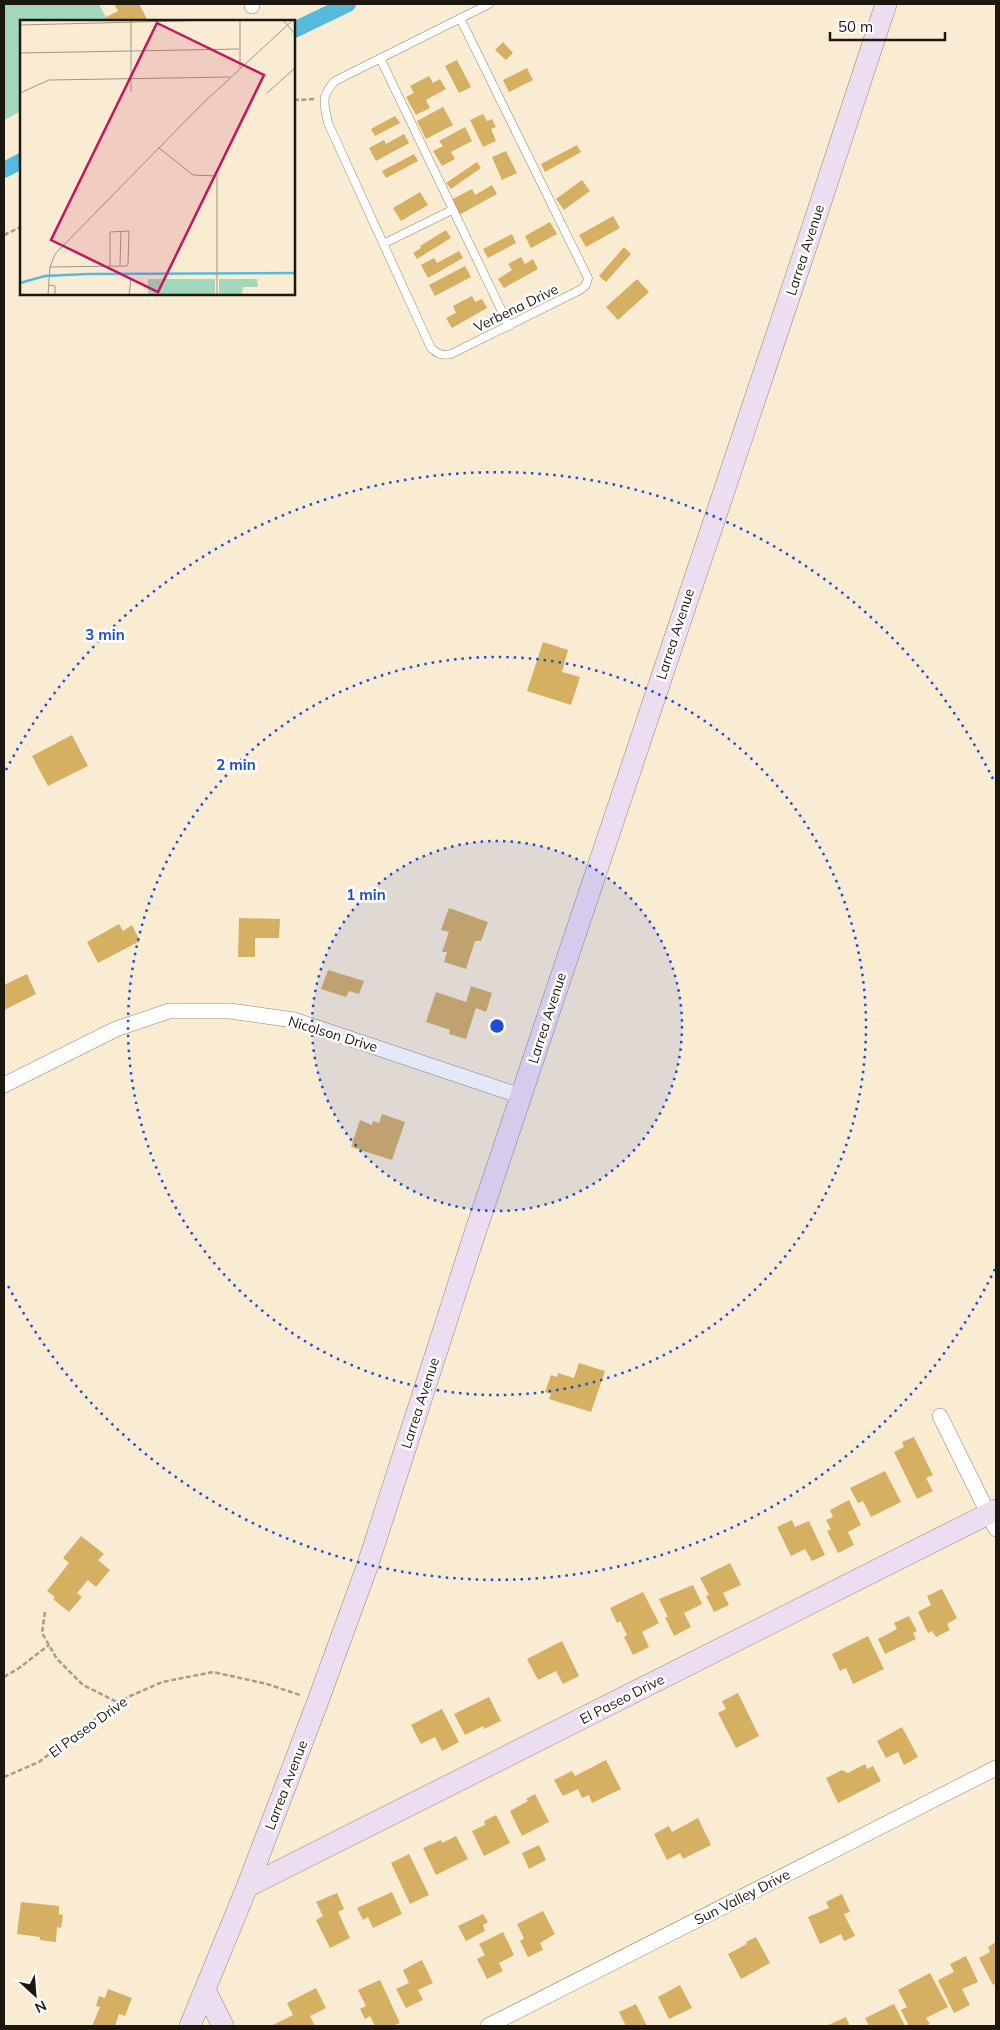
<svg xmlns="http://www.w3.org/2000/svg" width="1000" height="2030" viewBox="0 0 1000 2030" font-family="Mulish,sans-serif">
<rect width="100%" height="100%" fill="#faecd3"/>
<path fill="#a2d7bc" d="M4 4H99L108 21H21V111L4 120Z"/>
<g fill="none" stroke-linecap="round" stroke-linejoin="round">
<path stroke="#55badd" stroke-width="16" d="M294 30 348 4
M4 170 21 161"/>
</g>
<path fill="#d5af62" d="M114 4H139L148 21H108L106 17 118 11Z
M503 42 513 53 506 60 495 50Z
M457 60 471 87 459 93 445 66Z
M527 68 533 80 509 92 503 80Z
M429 76 433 83 440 79 446 89 426 100 430 108 416 115 406 97 414 93 410 86Z
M443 107 453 125 426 139 417 121Z
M483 114 487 121 492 119 496 127 491 129 496 141 483 147 470 120Z
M395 116 400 123 375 136 371 129Z
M465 127 472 141 451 152 455 159 442 166 433 151 443 146 439 141Z
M404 134 409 143 376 161 369 148 384 140 386 144Z
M577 145 581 152 545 172 541 164Z
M506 151 517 173 502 180 492 157Z
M414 154 418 161 386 178 382 171Z
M477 162 481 168 451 189 446 183Z
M582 180 590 191 564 210 556 199Z
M492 185 497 194 459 215 451 200 472 189 475 195Z
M420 192 428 205 401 221 393 208Z
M613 216 620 228 586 247 579 235Z
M550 222 557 234 531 248 525 236Z
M446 230 451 238 417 259 413 253 421 248 420 246Z
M512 234 516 243 488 258 483 249Z
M624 247 631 254 606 282 599 276Z
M459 251 463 258 428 278 421 265 434 258 437 263Z
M521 257 525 264 533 259 538 269 504 288 498 279 512 270 508 264Z
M465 266 471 277 435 296 429 285Z
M637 279 649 292 618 320 606 307Z
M472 296 475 302 482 299 487 308 452 328 446 318 456 313 453 306Z
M543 642 568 650 562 672 580 677 571 705 527 691Z
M72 735 88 766 48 786 32 756Z
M449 908 488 922 481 941H475L466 969 444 962 447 952H442L449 932 441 930Z
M239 918 280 919 279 938H255V957H238Z
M119 924 123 931 132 925 140 941 98 963 87 942Z
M328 970 364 981 359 994 349 991 346 997 321 989Z
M27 974 36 994 4 1010V985Z
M471 986 492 993 486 1012 476 1008 466 1039 449 1034 450 1030 426 1022 436 992 466 1002Z
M382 1114 405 1122 392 1160 351 1147 360 1120 372 1125 373 1121 379 1123Z
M579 1363 605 1371 591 1412 549 1399 551 1394 545 1392 551 1375 557 1377 558 1373 574 1378Z
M914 1437 933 1475 926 1478 933 1491 917 1499 894 1452 904 1447 902 1442Z
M885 1471 901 1502 871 1517 863 1501 858 1503 850 1488Z
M849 1500 861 1525 848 1532 854 1545 838 1553 827 1531 831 1529 826 1520 833 1517 830 1510Z
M792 1520 795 1527 809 1521 825 1555 812 1561 805 1549 791 1556 777 1527Z
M81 1536 104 1554 98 1560 110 1570 96 1587 88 1580 77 1593 82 1597 69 1612 53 1599 55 1597 47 1591 69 1563 63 1558Z
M730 1563 741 1585 723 1593 729 1605 714 1612 706 1596 709 1595 700 1578Z
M693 1585 702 1604 684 1613 691 1627 674 1636 665 1617H668L659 1599Z
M942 1589 957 1618 947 1624 950 1630 936 1637 932 1631 928 1633 918 1612 931 1605 927 1596Z
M643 1592 659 1623 642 1632 649 1647 633 1655 624 1637 627 1635 620 1621 617 1623 610 1608Z
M909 1616 917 1631 913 1633 916 1639 885 1654 878 1639 897 1629 894 1623Z
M868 1636 884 1669 853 1684 846 1668 840 1671 832 1654Z
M562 1641 579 1676 563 1684 556 1671 538 1680 527 1659Z
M738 1693 759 1736 736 1748 718 1713 726 1709 722 1701Z
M489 1697 501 1721 484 1729 483 1726 465 1735 454 1714Z
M442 1709 459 1742 442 1751 435 1737 421 1744 411 1725Z
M902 1727 918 1757 904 1765 898 1752 886 1758 877 1741Z
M606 1760 621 1789 592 1803 589 1795 582 1798 578 1789 563 1796 554 1780 572 1771 575 1776Z
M865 1764 867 1769 873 1766 881 1781 838 1803 826 1778 842 1770 848 1773Z
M535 1794 549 1822 522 1836 510 1811 528 1801 526 1799Z
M496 1815 510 1843 484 1856 472 1831 485 1825 484 1821Z
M698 1818 711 1845 683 1859 680 1853 667 1860 654 1834 669 1826 672 1832Z
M456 1836 468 1859 436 1875 423 1848 441 1840 442 1843Z
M539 1845 546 1860 529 1869 522 1853Z
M409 1854 429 1895 410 1904 391 1863Z
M392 1892 402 1914 373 1928 368 1917 363 1920 357 1908Z
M337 1893 344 1909 338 1912 350 1938 330 1948 316 1920 323 1916 316 1902Z
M842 1894 850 1912 844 1914 855 1936 844 1941 841 1934 820 1944 808 1917 829 1908 826 1902Z
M21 1902 59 1906V1914L63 1915 61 1928 57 1927 56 1942 40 1940V1937L17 1934Z
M543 1911 555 1934 540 1943 543 1950 528 1957 520 1941 524 1938 517 1924Z
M483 1914 488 1922 483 1925 485 1931 466 1941 458 1926Z
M503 1932 514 1955 499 1963 503 1971 487 1979 477 1959 485 1955 479 1944Z
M756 1937 770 1963 741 1979 728 1954 747 1944 746 1942Z
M996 1942V1983L993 1985 979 1958 990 1952 988 1947Z
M966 1956 978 1982 962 1989 970 2005 954 2013 938 1980 954 1972 950 1964Z
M422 1960 433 1983 418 1990 423 2000 406 2008 396 1989 409 1983 403 1970Z
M930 1973 948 2007 926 2018 930 2024 925 2026H909L901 2010 907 2007 898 1990Z
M380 1980 400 2023 392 2026H375L370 2016 365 2019 360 2009 366 2006 358 1990Z
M680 1985 692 2008 669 2019 658 1997Z
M316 1988 326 2008 310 2016 315 2026H274L273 2025 293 2015 287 2003Z
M108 1989 132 1998 125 2016 119 2014 115 2026H92L100 2007 96 2006 99 1996 105 1998Z
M636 2004 647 2026H626L619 2012Z
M894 2004 905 2026H869L865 2018Z
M846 2017 850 2026H826Z"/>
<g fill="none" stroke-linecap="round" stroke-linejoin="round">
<g stroke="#93876f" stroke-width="9">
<path id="lane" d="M460 18 588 278 586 285 580 290 451 354C442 356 438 354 431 348L328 123C324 103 320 97 335 81L489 4
M380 58 509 326
M385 243 452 210"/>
</g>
<g stroke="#93876f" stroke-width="16">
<path id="street" d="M252 4V6
M4 1085 116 1029 169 1011H230L294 1020 521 1096
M940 1416 996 1529
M488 2026 996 1768"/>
</g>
<g stroke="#93876f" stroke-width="22">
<path id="secondary" d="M247 1887 996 1510
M205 1990 223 2026
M190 2026 247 1887 318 1701 367 1567 473 1239 803 256 886 4"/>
</g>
<path stroke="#a69c89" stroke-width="2.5" stroke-dasharray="5 2.5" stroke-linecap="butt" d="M294 100 315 99
M4 235 21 227
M45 1612 42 1633 57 1659 83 1685 117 1702
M4 1677 19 1668 49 1645
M4 1777 39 1762 117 1702 162 1682 213 1672 267 1684 300 1695"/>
<use href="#lane" stroke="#fff" stroke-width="8"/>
<use href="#street" stroke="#fff" stroke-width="15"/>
<use href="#secondary" stroke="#edddf1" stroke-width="21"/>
</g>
<circle cx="497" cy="1026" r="185" fill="#1d4ed8" fill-opacity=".12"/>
<g fill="none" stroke="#1d4ed8" stroke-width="2.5" stroke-dasharray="2.5 5">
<circle cx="497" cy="1026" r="185"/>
<circle cx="497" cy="1026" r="369"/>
<path d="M995 1269A554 554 0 0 1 6 1282M6 770A554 554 0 0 1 995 783"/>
</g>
<g text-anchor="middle" stroke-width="5" stroke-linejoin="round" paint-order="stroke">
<g font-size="14" fill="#1c180f" stroke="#fff">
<text transform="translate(805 250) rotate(-72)" y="5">Larrea Avenue</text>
<text transform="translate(516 308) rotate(-26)" y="5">Verbena Drive</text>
<text transform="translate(675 634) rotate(-72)" y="5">Larrea Avenue</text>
<text transform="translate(547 1018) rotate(-72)" y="5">Larrea Avenue</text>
<text transform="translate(333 1034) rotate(17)" y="5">Nicolson Drive</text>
<text transform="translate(420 1403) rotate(-72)" y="5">Larrea Avenue</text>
<text transform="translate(622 1699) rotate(-27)" y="5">El Paseo Drive</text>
<text transform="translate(88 1727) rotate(-36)" y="5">El Paseo Drive</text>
<text transform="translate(286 1785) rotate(-69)" y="5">Larrea Avenue</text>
<text transform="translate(742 1897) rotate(-27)" y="5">Sun Valley Drive</text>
</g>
</g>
<g transform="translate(20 20)">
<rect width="275" height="275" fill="#faecd3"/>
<path d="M128 259H195V275H128ZM199 259H237L238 267H223L222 275H199Z" fill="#a2d7bc"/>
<path fill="none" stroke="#55badd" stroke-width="2.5" d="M0 263 25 256 67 254 275 253"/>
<path fill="none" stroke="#a19785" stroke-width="1" d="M111 0V72M220 0V48M263 0 275 14M0 5 197 0M0 33 219 29M0 73 29 60 210 57M247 73 275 48M139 128 173 155 197 156V275M100 246 101 211M30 247 106 246 108 245 109 211 90 212V246M29 265 35 266V275M28 275 30 247 35 234 181 85 273 0M109 275 111 258"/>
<path fill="#c2185b" fill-opacity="0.15" stroke="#c2185b" stroke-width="2.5" d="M137 3 244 55 138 272 31 220Z"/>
<rect width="275" height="275" fill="none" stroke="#1c180f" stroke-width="2.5"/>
</g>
<circle cx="497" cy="1026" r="8" fill="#1d4ed8" stroke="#fff" stroke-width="2.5"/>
<g font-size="15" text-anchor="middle" font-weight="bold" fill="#1d4ed8" stroke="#fff" stroke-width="5" stroke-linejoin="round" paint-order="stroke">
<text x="105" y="640">3 min</text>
<text x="236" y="770">2 min</text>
<text x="366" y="900">1 min</text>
</g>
<rect width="1000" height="2030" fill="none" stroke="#1c180f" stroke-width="10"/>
<g transform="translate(35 1995) rotate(154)" stroke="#ffffff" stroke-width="4" paint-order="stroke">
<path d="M0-4L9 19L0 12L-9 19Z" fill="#1c180f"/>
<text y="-8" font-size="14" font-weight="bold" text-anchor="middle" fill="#1c180f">N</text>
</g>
<path d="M830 32v8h115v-8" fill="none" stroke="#1c180f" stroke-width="2.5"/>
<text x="838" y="32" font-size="15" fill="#1c180f" stroke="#ffffff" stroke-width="4" paint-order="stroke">50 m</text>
</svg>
